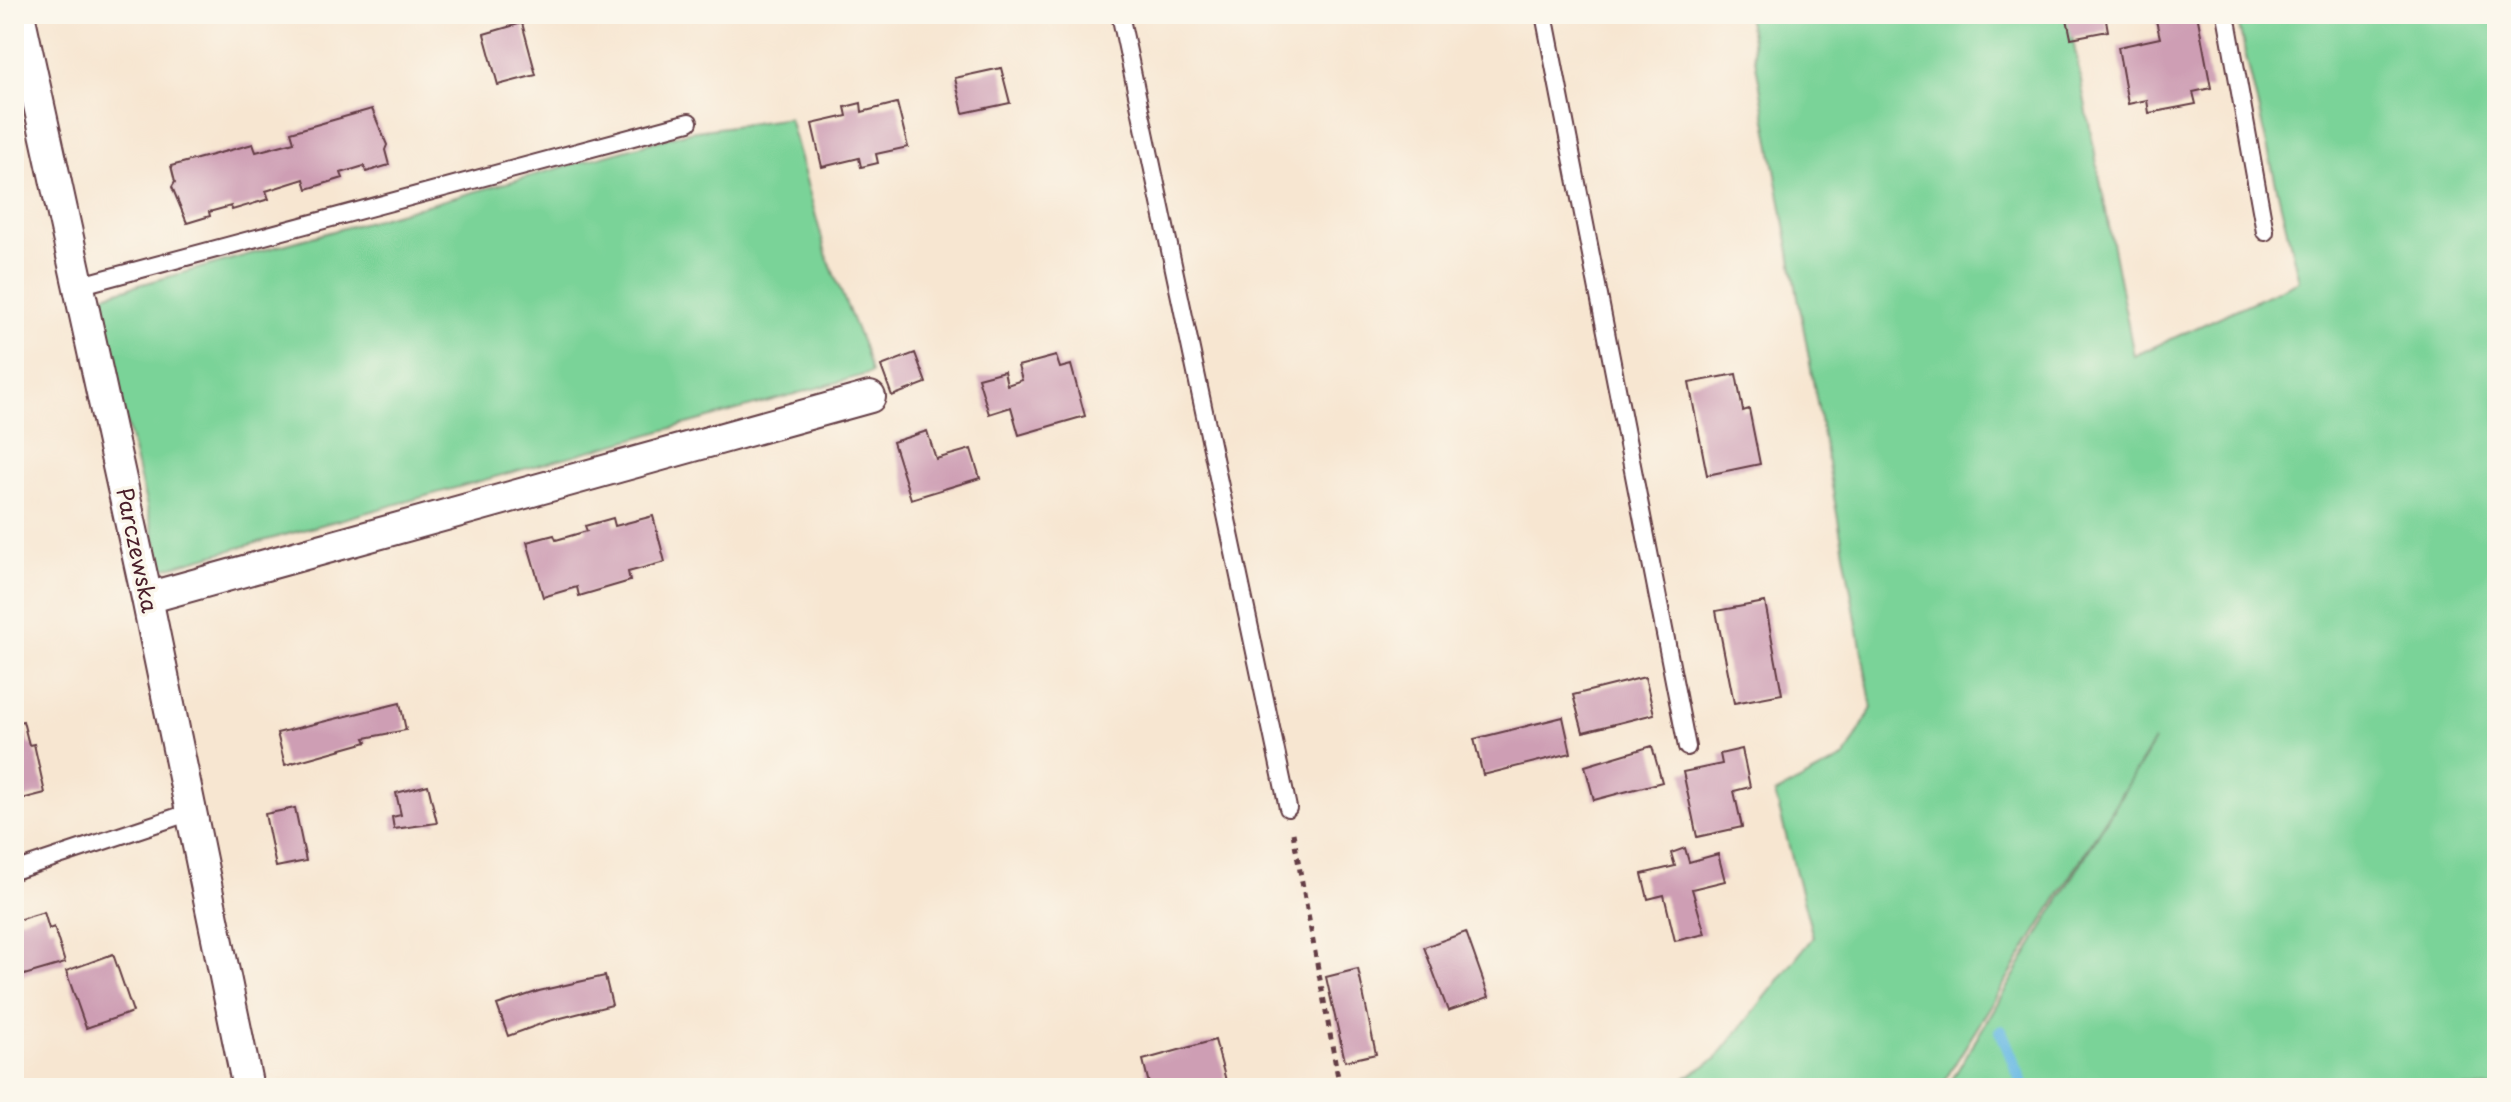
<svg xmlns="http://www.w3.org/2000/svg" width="2511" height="1102" viewBox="0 0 2511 1102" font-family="'Playpen Sans',sans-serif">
<rect width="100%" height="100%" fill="#fbf7ec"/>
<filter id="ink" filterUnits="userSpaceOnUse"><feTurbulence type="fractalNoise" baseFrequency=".0125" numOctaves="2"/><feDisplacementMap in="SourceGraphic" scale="16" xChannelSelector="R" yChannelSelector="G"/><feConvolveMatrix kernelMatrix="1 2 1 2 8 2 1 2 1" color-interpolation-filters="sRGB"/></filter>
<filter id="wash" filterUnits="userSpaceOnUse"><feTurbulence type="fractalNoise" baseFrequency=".006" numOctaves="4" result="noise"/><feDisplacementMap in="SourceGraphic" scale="32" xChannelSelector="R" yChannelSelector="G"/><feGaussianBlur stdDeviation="1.8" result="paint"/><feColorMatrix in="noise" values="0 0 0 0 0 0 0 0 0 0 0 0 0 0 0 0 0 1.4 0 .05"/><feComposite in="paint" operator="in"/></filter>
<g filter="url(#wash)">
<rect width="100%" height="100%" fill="#f7e6d1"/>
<path fill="#7ad398" stroke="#627962" stroke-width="2" d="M1747 14H2068L2134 356 2299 281 2236 14H2497V1088H1947L2154 741 1940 1088H1669L1716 1059 1813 937 1775 794 1845 757 1872 708Z
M789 118 827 257 865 351 871 373 162 569 96 297 689 132Z"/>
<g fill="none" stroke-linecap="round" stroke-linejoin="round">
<path stroke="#67b9e3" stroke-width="12" d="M2001 1031 2024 1088"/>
</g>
<g id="blocks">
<path fill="#ce9eb4" d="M2066 14H2105L2108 31 2071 38Z
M2167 14H2197L2211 88 2193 92 2196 104 2149 113 2147 100 2128 104 2118 47 2160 38 2155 16Z
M522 23 536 75 498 85 484 34Z
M1001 68 1010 103 963 113 955 78Z
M861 103 862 112 897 103 908 147 876 154 878 163 861 167 859 158 822 167 812 124 847 116 845 107Z
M372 109 387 145 385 150 389 165 366 172 364 166 341 173 343 178 307 189 304 179 266 191 269 199 232 210 231 206 209 212 210 216 187 223 172 187 175 182 171 166 253 144 256 152 294 142 291 132Z
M915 353 926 383 892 396 881 366Z
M1056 356 1060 368 1071 365 1085 416 1019 435 1011 407 989 414 978 378 1004 371 1007 385 1022 380 1018 366Z
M1736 374 1743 411 1749 409 1760 464 1707 475 1689 383Z
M927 431 936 459 971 449 980 478 911 499 893 442Z
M653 516 665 562 628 572 630 581 579 596 577 587 543 597 527 542 554 535 556 540 587 531 585 526 613 518 615 526Z
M1765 602 1782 694 1734 703 1716 611Z
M1645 677 1654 714 1583 732 1573 695Z
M400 703 406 730 365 738 367 742 285 765 277 733Z
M1563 717 1571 753 1483 775 1474 739Z
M23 721 29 745 34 744 45 793 14 801V723Z
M1652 746 1662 782 1594 800 1585 766Z
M1742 749 1750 787 1734 791 1742 827 1697 837 1683 772 1722 764 1720 754Z
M428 785 437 823 394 829 392 817 401 815 396 793Z
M295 808 306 861 276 867 265 814Z
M1685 848 1689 862 1718 854 1725 881 1692 889 1705 934 1675 941 1664 895 1648 899 1642 874 1675 866 1671 853Z
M44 912 49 929 54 927 65 963 14 978V921Z
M1466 932 1489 997 1448 1011 1424 947Z
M113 954 133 1012 86 1028 66 971Z
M1358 969 1376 1054 1345 1061 1326 977Z
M605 976 612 1005 549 1021 508 1036 497 1005 539 991Z
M1215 1040 1228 1088H1150L1143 1060Z
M402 1080 404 1088H377V1087Z"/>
</g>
</g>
<g filter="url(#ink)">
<use href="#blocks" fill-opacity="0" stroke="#643d44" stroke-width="2"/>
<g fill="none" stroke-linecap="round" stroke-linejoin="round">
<g stroke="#643d44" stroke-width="20">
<path id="lane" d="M1120 14 1288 808
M1544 14 1687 747
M2226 14 2265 232
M78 286 689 122
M14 871 191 812"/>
</g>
<g stroke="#643d44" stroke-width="34">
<path id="street" d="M19 14 147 598 248 1088
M147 598 870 397"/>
</g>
<path stroke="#643d44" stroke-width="5" stroke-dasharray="6 6" stroke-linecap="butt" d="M1293 833 1340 1088"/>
<use href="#lane" stroke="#fff" stroke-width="16"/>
<use href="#street" stroke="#fff" stroke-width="30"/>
</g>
</g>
<g text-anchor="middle" stroke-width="7" stroke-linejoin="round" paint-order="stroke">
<g font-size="22" fill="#4a1f2b" stroke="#fbf7ec">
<text transform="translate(137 550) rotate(78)" y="8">Parczewska</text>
</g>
</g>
<rect width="2511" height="1102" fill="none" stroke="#fbf7ec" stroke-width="48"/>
</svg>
